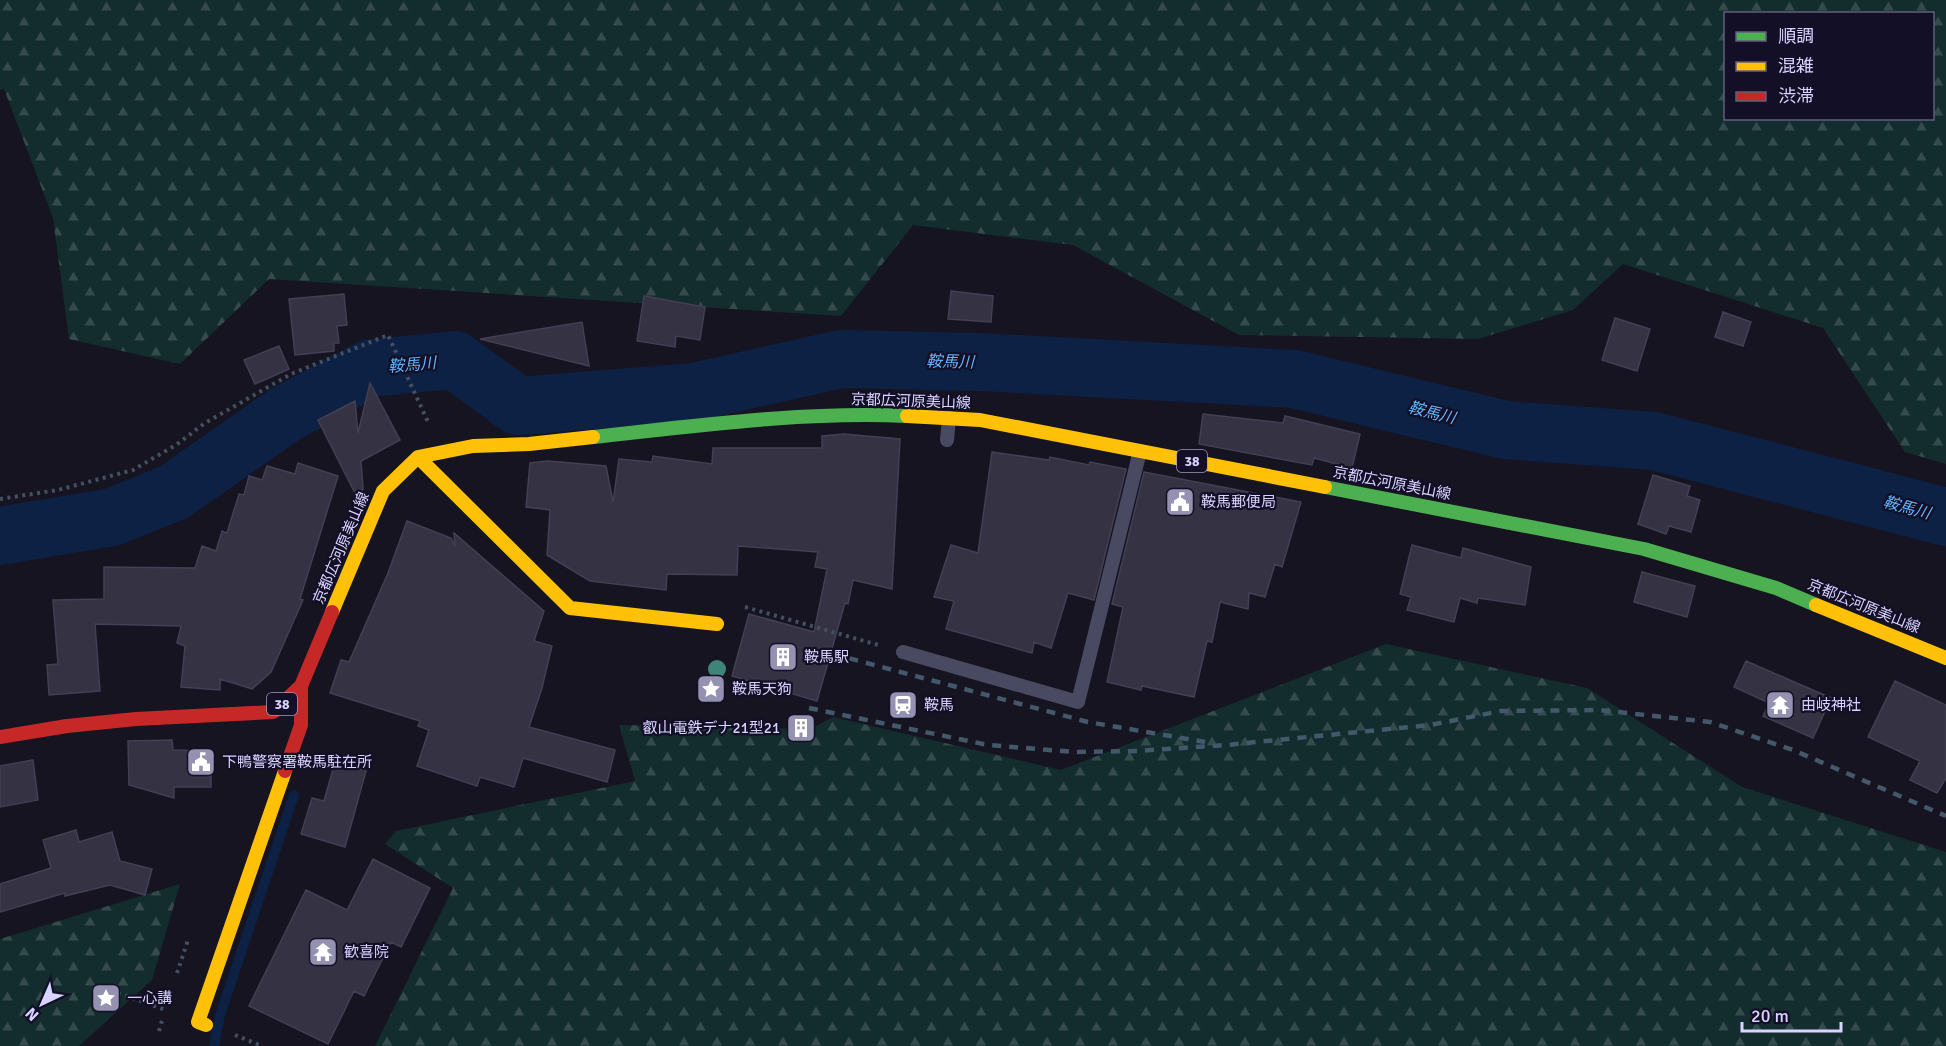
<svg xmlns="http://www.w3.org/2000/svg" width="1946" height="1046" viewBox="0 0 1946 1046" font-family="Signika,'Noto Sans JP',sans-serif">
<defs>
<pattern id="forest-firs" width="22" height="20" patternUnits="userSpaceOnUse" patternTransform="scale(1.5)"><rect width="22" height="20" fill="#132c2d"/><path d="M5 1l3.5 6h-7zM16 11l3.5 6h-7z" fill="#354a4c"/></pattern>
</defs>
<rect width="100%" height="100%" fill="#161421"/>
<path fill="url(#forest-firs)" fill-rule="evenodd" d="M0 0H1946V464L1905 452 1823 328 1623 264 1573 310 1478 339 1239 335 1073 245 913 225 841 316 269 279 180 364 69 339 53 218 4 89 0 90ZM1726 14H1932V118H1726Z
M1386 644 1587 688 1742 787 1946 852V1046H375L453 888 385 844 396 831 635 781 619 725 811 729 833 717 1061 770Z
M180 884 152 980 79 1046H0V939Z"/>
<g fill="none" stroke-linecap="round" stroke-linejoin="round">
<path stroke="#0d2144" stroke-width="10" d="M214 1046 220 1015 294 795"/>
<path stroke="#0d2144" stroke-width="58" d="M0 536 113 517 174 492 284 415 371 368 455 360 518 406 694 392 841 359 981 362 1294 379 1506 430 1654 441 1946 517"/>
</g>
<path fill="#343243" stroke="#433f54" stroke-width="1.5" d="M951 291 993 296 991 322 948 319Z
M344 294 347 325 337 326 339 343H334V351L295 355 289 299Z
M644 296 705 307 700 340 676 336 675 347 637 341Z
M1723 312 1751 322 1743 346 1715 337Z
M1615 318 1650 329 1637 371 1602 360Z
M582 322 589 366 480 339Z
M279 346 289 369 255 384 244 360Z
M370 383 400 440 361 461 363 489 359 501 318 420 355 401 358 433Z
M1203 414 1283 423 1285 416 1360 434 1352 468 1314 458 1312 465 1199 444Z
M844 434 900 439 892 589 853 580 848 604 845 603 817 701 732 676 749 614 814 632 827 569 815 567 818 552 738 546 737 575 667 574 666 590 590 581 547 555 550 510 526 507 530 463 548 461 606 466 613 502 619 459 652 462 653 456 712 464 713 448H822V436Z
M992 452 1049 460 1050 457 1089 465 1090 462 1126 469 1094 600 1068 593 1051 648 1034 642 1032 653 946 629 954 601 934 597 951 545 978 553Z
M298 463 338 476 300 599 303 600 271 672 252 689 220 679V690L181 687 185 646 177 643 181 626 95 624 100 691 49 695 47 665 58 664 53 600 104 599V567L195 568 202 546 216 551 222 531 227 533 239 494 244 495 249 476 262 480 267 466 295 474Z
M1144 472 1301 502 1282 567 1275 564 1265 597 1249 593 1248 609 1220 602 1212 642 1207 641 1194 697 1142 686 1141 690 1107 682 1123 607 1112 604Z
M1653 475 1690 486 1687 496 1700 500 1691 532 1669 526 1666 534 1638 524Z
M407 521 451 538 455 546 454 533 544 611 534 641 552 646 542 688 529 727 615 750 607 782 523 758 514 787 480 777 477 786 417 766 429 730 418 726 420 721 330 693 341 660 349 662 388 573Z
M1412 545 1461 558 1463 548 1531 567 1525 605 1478 598 1477 603 1460 598 1454 622 1407 610 1411 597 1400 594Z
M1642 572 1695 586 1687 617 1634 602Z
M1746 661 1831 698 1813 738 1763 716 1769 703 1734 687Z
M1895 681 1946 705V778L1937 793 1910 780 1920 761 1868 737Z
M172 740 173 750 211 751V787H174V798L129 785 128 741Z
M33 760 38 800 0 807V766Z
M335 762 366 771 345 847 301 834 312 798 324 801Z
M76 830 79 842 112 832 120 861 152 869 145 895 110 885 65 896V893L0 912V884L51 868 43 840Z
M373 859 430 888 401 947 391 942 364 996 354 991 328 1044 249 1006 306 890 347 910Z"/>
<g fill="none" stroke-linecap="round" stroke-linejoin="round">
<path stroke="#44505f" stroke-width="4" stroke-dasharray="3 4.5" stroke-linecap="butt" d="M0 499 58 490 133 470 176 445 205 423 291 374 388 335 428 422
M745 607 882 646
M177 973 188 940
M118 993 166 1010
M159 1031 163 1017
M235 1035 262 1046"/>
<path stroke="#4a4962" stroke-width="14" d="M947 440 949 418
M903 652 1078 702 1140 451"/>
<path stroke="#4caf50" stroke-width="14" d="M593 437C695 426 805 411 907 416
M1325 487 1644 549 1776 588 1816 605"/>
<path stroke="#ffc107" stroke-width="14" d="M907 416 980 420 1325 487
M418 457 570 608 717 624
M1816 605 1946 658
M332 612 383 491 418 457 473 446 529 444 593 437
M206 1025 198 1022 285 771"/>
<path stroke="#c62828" stroke-width="14" d="M0 737 67 726 136 719 273 712 301 686 332 612
M285 771 301 725V686"/>
<path stroke="#43596b" stroke-width="4.5" stroke-dasharray="9 8" stroke-linecap="butt" d="M833 654 1088 722 1205 742
M809 708 988 745 1074 752 1137 751 1226 745 1430 725 1501 711 1599 710 1710 722 1793 750 1946 816"/>
</g>
<circle fill="#3e8478" cx="717" cy="669" r="9"/>
<defs>
<g id="civic-square" transform="scale(1.5)"><rect x="-9" y="-9" width="18" height="18" rx="4" fill="#9591b1" stroke="#130f26"/><path d="M-.6-6.5H3V-4.5H.6V-3L4-1V1h2V6H-6V1h2V-1L-.6-3ZM-1.2 2.5V6h2.4V2.5Z" fill="#fff"/></g>
<g id="building-square" transform="scale(1.5)"><rect x="-9" y="-9" width="18" height="18" rx="4" fill="#9591b1" stroke="#130f26"/><path d="M-4-6H4V6H1V3H-1V6H-4ZM-2.5-4.3h1.7v1.8h-1.7ZM.8-4.3h1.7v1.8H.8ZM-2.5-1h1.7V.8h-1.7ZM.8-1h1.7V.8H.8Z" fill="#fff"/></g>
<g id="sight-square" transform="scale(1.5)"><rect x="-9" y="-9" width="18" height="18" rx="4" fill="#9591b1" stroke="#130f26"/><path d="M0-6L1.8-2.2L6-1.7L2.9 1.2L3.7 5.4L0 3.3L-3.7 5.4L-2.9 1.2L-6-1.7L-1.8-2.2Z" fill="#fff"/></g>
<g id="station-square" transform="scale(1.5)"><rect x="-9" y="-9" width="18" height="18" rx="4" fill="#9591b1" stroke="#130f26"/><path d="M-3-6H3Q5-6 5-4V2Q5 4 3 4L4.5 6H3L1.5 4h-3L-3 6H-4.5L-3 4Q-5 4-5 2V-4Q-5-6-3-6ZM-3.5-4v3h7v-3ZM-3.5 1v1.5H-2V1ZM2 1v1.5H3.5V1Z" fill="#fff"/></g>
<g id="temple-square" transform="scale(1.5)"><rect x="-9" y="-9" width="18" height="18" rx="4" fill="#9591b1" stroke="#130f26"/><path d="M0-6L5-2H3V0L6.5 2.5H4V6H1.5V3h-3V6H-4V2.5H-6.5L-3 0V-2H-5Z" fill="#fff"/></g>
</defs>
<g fill-rule="evenodd">
<use href="#civic-square" x="1180" y="502"/>
<use href="#building-square" x="783" y="657"/>
<use href="#sight-square" x="711" y="689"/>
<use href="#station-square" x="903" y="705"/>
<use href="#temple-square" x="1780" y="705"/>
<use href="#building-square" x="801" y="728"/>
<use href="#civic-square" x="201" y="762"/>
<use href="#temple-square" x="323" y="952"/>
<use href="#sight-square" x="106" y="998"/>
</g>
<g text-anchor="middle" stroke-width="4.5" stroke-linejoin="round" paint-order="stroke">
<g fill="#130f26" stroke="#9e99be" stroke-width="1.5">
<rect x="1177" y="450" width="30" height="22" rx="4.5"/>
<rect x="267" y="693" width="30" height="22" rx="4.5"/>
</g>
<g font-size="14" font-weight="bold" fill="#d9d4ff">
<text x="1192" y="466">38</text>
<text x="282" y="709">38</text>
</g>
<g font-size="15" fill="#d9d4ff" stroke="#130f26">
<text transform="translate(911 401) rotate(2)" y="5">京都広河原美山線</text>
<text transform="translate(1392 483) rotate(11)" y="5">京都広河原美山線</text>
<text transform="translate(341 548) rotate(-67)" y="5">京都広河原美山線</text>
<text transform="translate(1864 606) rotate(22)" y="5">京都広河原美山線</text>
</g>
<g font-size="15" fill="#d9d4ff" stroke="#130f26" text-anchor="start">
<text x="1201" y="507">鞍馬郵便局</text>
<text x="804" y="662">鞍馬駅</text>
<text x="732" y="694">鞍馬天狗</text>
<text x="924" y="710">鞍馬</text>
<text x="1801" y="710">由岐神社</text>
<text x="780" y="733" text-anchor="end">叡山電鉄デナ21型21</text>
<text x="222" y="767">下鴨警察署鞍馬駐在所</text>
<text x="344" y="957">歓喜院</text>
<text x="127" y="1003">一心講</text>
</g>
<g font-size="16" font-style="italic" fill="#62b6ff" stroke="#130f26">
<text transform="translate(950 361) rotate(1)" y="6">鞍馬川</text>
<text transform="translate(412 364) rotate(-5)" y="6">鞍馬川</text>
<text transform="translate(1432 412) rotate(14)" y="6">鞍馬川</text>
<text transform="translate(1907 507) rotate(15)" y="6">鞍馬川</text>
</g>
</g>
<rect x="1724" y="12" width="210" height="108" fill="#130f26" stroke="#625e7d" stroke-width="1.5"/>
<rect x="1736" y="32" width="30" height="9" fill="#4caf50" stroke="#625e7d" stroke-width="1.5"/>
<text x="1778" y="42" font-size="18" fill="#d9d4ff">順調</text>
<rect x="1736" y="62" width="30" height="9" fill="#ffc107" stroke="#625e7d" stroke-width="1.5"/>
<text x="1778" y="72" font-size="18" fill="#d9d4ff">混雑</text>
<rect x="1736" y="92" width="30" height="9" fill="#c62828" stroke="#625e7d" stroke-width="1.5"/>
<text x="1778" y="102" font-size="18" fill="#d9d4ff">渋滞</text>
<g transform="translate(42 1004) rotate(224)" stroke="#130f26" stroke-width="4.5" paint-order="stroke">
<path d="M0-4.5L10 22L0 15L-10 22Z" fill="#d9d4ff"/>
<text y="-9" font-size="16" font-weight="bold" text-anchor="middle" fill="#d9d4ff">N</text>
</g>
<path d="M1742 1022v9h99v-9" fill="none" stroke="#d9d4ff" stroke-width="3"/>
<text x="1751" y="1022" font-size="18" fill="#d9d4ff" stroke="#130f26" stroke-width="4.5" paint-order="stroke">20 m</text>
</svg>
